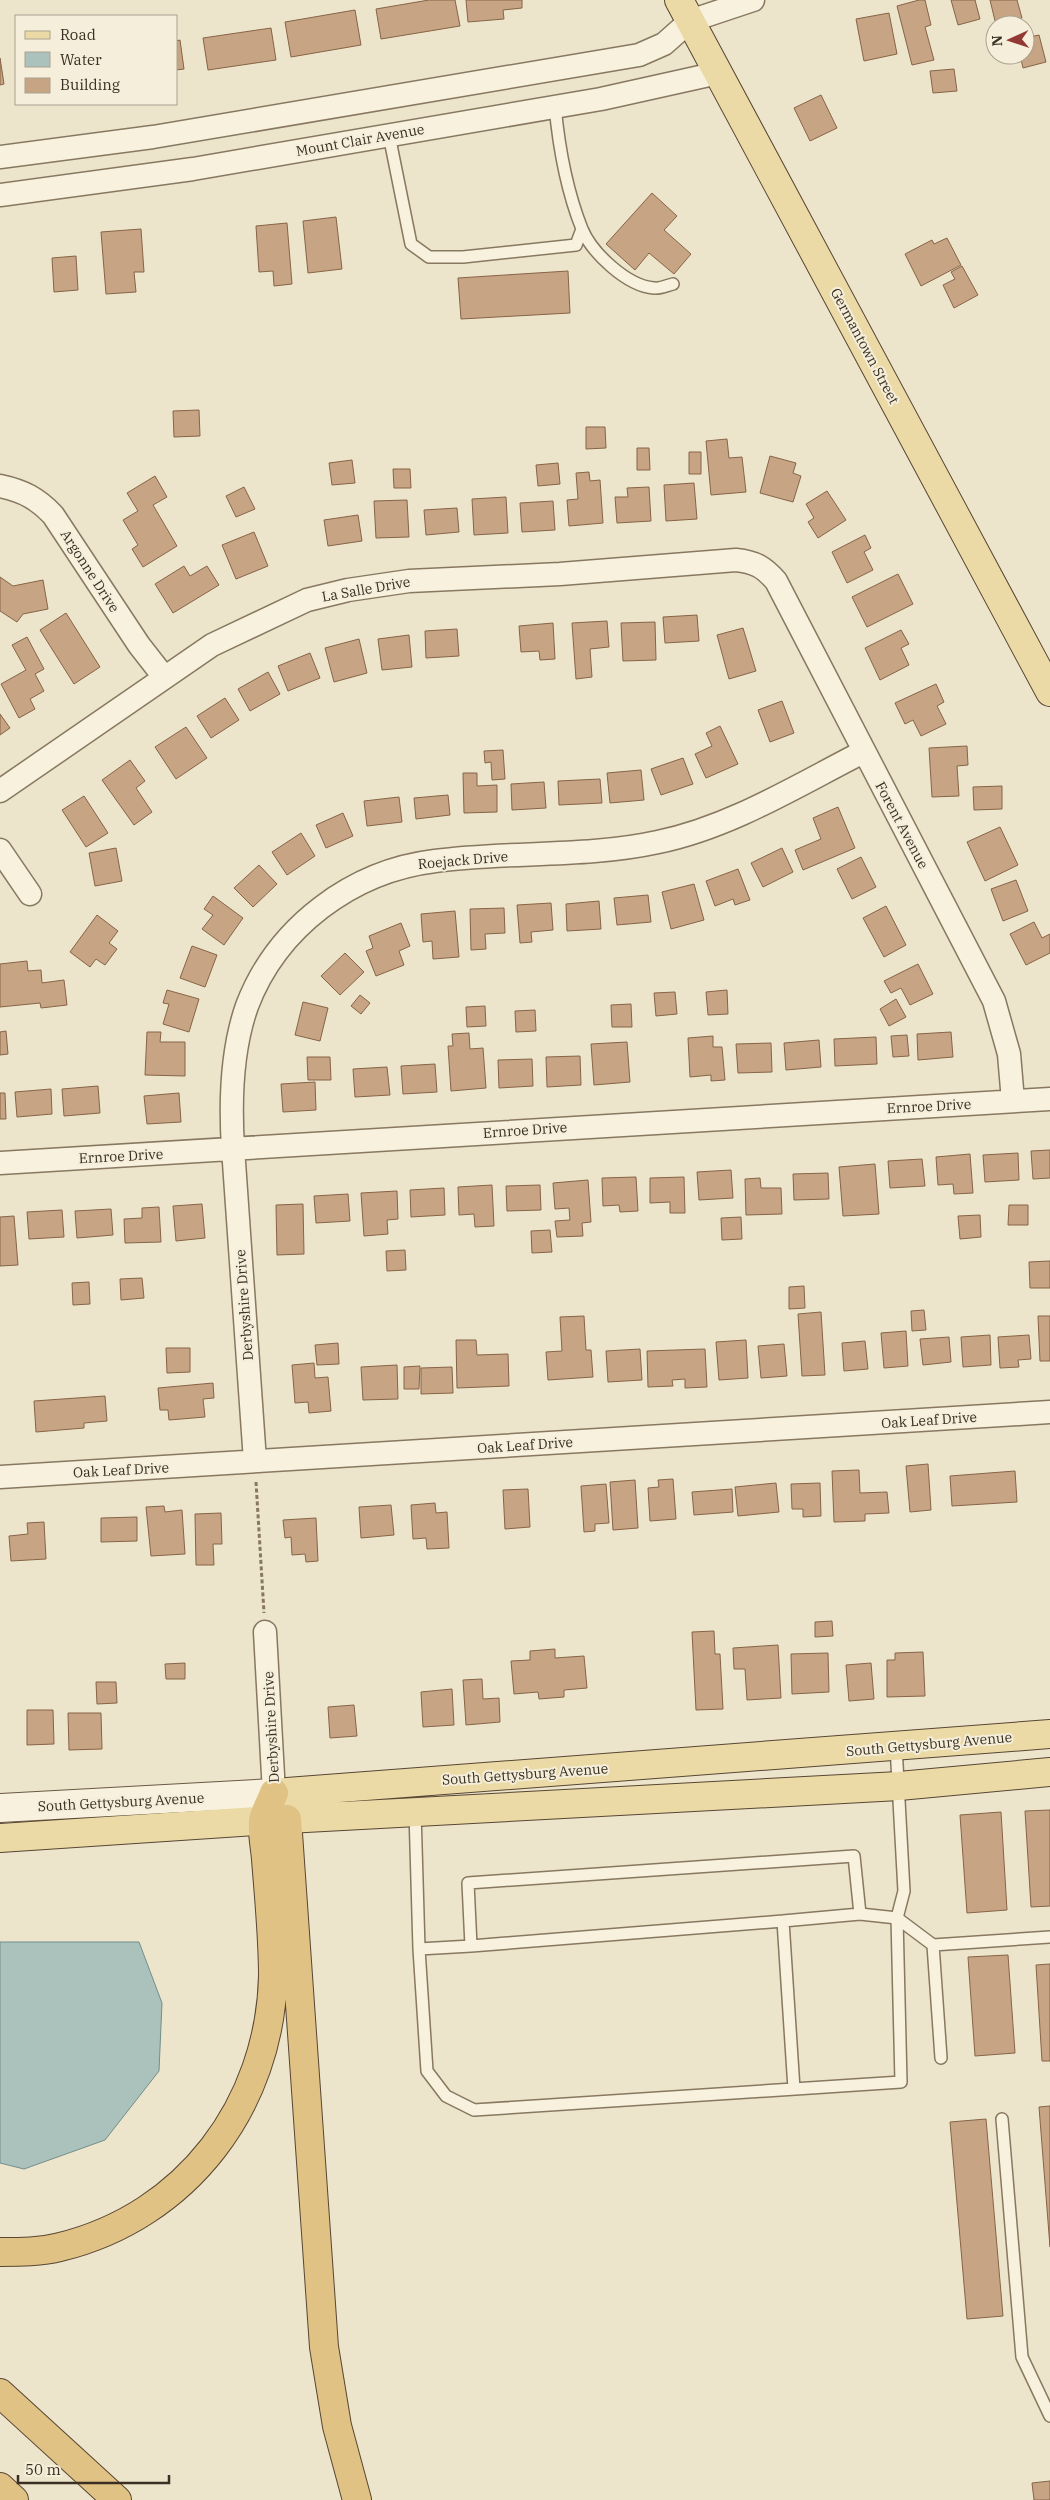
<svg xmlns="http://www.w3.org/2000/svg" width="1050" height="2500" viewBox="0 0 1050 2500" font-family="'IBM Plex Serif',serif">
<rect width="100%" height="100%" fill="#ece4cb"/>
<path fill="#abc1bc" stroke="#728f8a" d="M0 1942H139L162 2003 159 2071 105 2140 24 2169 0 2163Z"/>
<path fill="#c7a483" stroke="#866447" d="M429 0H455L460 26 381 39 376 9Z
M466 0H522V8L503 10 504 19 468 22Z
M919 0H925L931 25 925 27 934 60 912 65 897 6Z
M951 0H975L980 19 958 25Z
M990 0H1017L1022 18 1014 20 1015 25H996Z
M355 10 361 45 291 57 285 22Z
M889 13 897 54 864 61 856 19Z
M271 28 276 60 208 70 203 38Z
M1039 35 1046 62 1023 68 1020 55H1025V38Z
M180 40 184 69 176 70V41Z
M0 58 4 84 0 85Z
M954 69 957 91 933 93 930 71Z
M821 95 837 128 810 141 794 108Z
M652 193 677 216 664 230 691 254 674 274 649 253 635 270 606 244Z
M336 217 342 269 308 273 303 221Z
M287 223 292 284 274 286 273 271 259 272 256 226Z
M141 229 144 272H134L136 292 106 294 101 232Z
M947 238 961 265 921 286 905 254 932 240 934 244Z
M76 256 78 290 54 292 52 258Z
M962 266 978 295 954 308 943 285 955 279 951 272Z
M568 271 570 313 461 319 458 278Z
M199 410 200 436 174 437 173 411Z
M586 427H605L606 448 586 449Z
M727 439 729 458 742 457 746 492 711 495 706 441Z
M637 448H649L650 470H637Z
M689 452H701V474H689Z
M770 456 796 463 793 473 801 476 793 502 760 493Z
M352 460 355 483 332 485 329 463Z
M558 463 560 484 538 486 536 465Z
M393 469H410L411 488H394Z
M589 472 590 481 600 480 603 523 569 526 567 500 578 499 576 473Z
M155 476 167 497 153 505 177 546 143 567 132 549 138 545 123 520 138 511 127 493Z
M694 483 697 519 666 521 664 485Z
M244 487 255 509 236 517 226 496Z
M649 487 651 521 617 523 615 497H628L627 488Z
M827 491 846 520 818 538 808 522 814 518 806 504Z
M506 497 508 533 474 535 472 499Z
M407 500 409 537 376 538 374 501Z
M553 501 555 530 522 532 520 503Z
M457 508 459 532 426 535 424 510Z
M358 515 362 541 328 546 324 520Z
M254 532 268 566 236 579 222 545Z
M865 535 871 548 864 552 873 570 847 583 832 552Z
M184 566 190 576 207 566 219 585 173 613 155 584Z
M898 574 913 604 867 627 852 597Z
M0 577 13 586 43 580 48 609 23 614 17 622 0 611Z
M66 613 100 667 74 684 40 630Z
M697 615 699 641 665 643 663 617Z
M607 621 609 647 590 649 592 677 576 679 572 623Z
M655 622 656 660 623 661 621 623Z
M553 623 555 659 540 660 539 651 521 652 519 626Z
M743 628 756 671 729 679 717 635Z
M457 629 459 656 426 658 425 631Z
M901 630 909 644 901 648 909 665 880 680 865 648Z
M409 635 412 667 382 670 378 639Z
M27 637 44 669 35 674 44 691 30 699 35 709 19 718 1 684 26 670 12 645Z
M359 639 367 673 334 682 325 648Z
M310 653 320 678 288 691 278 666Z
M268 672 280 694 250 711 238 689Z
M936 684 944 702 937 706 946 724 921 736 913 720 905 724 895 703Z
M225 698 239 720 211 738 197 716Z
M782 701 794 733 770 742 758 710Z
M0 714 10 728 0 735Z
M720 726 738 764 706 778 695 754 712 746 706 733Z
M186 727 207 758 176 779 155 747Z
M967 746 968 765 957 766 959 796 932 797 929 748Z
M503 750 505 779 492 780 491 762 485 763 484 751Z
M683 758 693 784 661 795 651 769Z
M130 760 145 781 136 788 152 812 134 825 102 780Z
M641 770 644 800 610 803 607 773Z
M463 773H477V786L497 785V812L464 813Z
M600 779 602 803 559 805 558 781Z
M544 782 546 808 512 810 511 784Z
M1002 786V809L974 810 973 787Z
M448 795 450 815 416 819 414 798Z
M84 796 108 833 86 847 62 810Z
M399 797 402 822 367 826 364 801Z
M838 807 855 848 803 870 795 850 821 839 813 818Z
M343 813 353 836 326 848 316 825Z
M1000 827 1018 865 985 881 967 842Z
M301 833 315 856 287 875 272 852Z
M116 848 122 881 95 886 89 853Z
M782 848 793 872 763 887 751 863Z
M861 857 876 887 852 899 837 869Z
M259 865 277 884 253 907 234 888Z
M738 869 750 900 735 905 733 899 715 906 706 881Z
M1016 880 1028 911 1003 921 991 889Z
M694 884 704 920 671 929 662 892Z
M648 895 651 922 617 925 614 898Z
M213 896 243 918 224 945 202 929 213 915 204 909Z
M599 901 601 929 567 931 566 904Z
M551 903 553 930 531 932 532 942 520 943 517 905Z
M886 906 906 945 884 957 863 918Z
M504 908 505 933 485 934 486 949 471 950 470 909Z
M455 911 459 957 433 959 432 941 423 942 421 914Z
M97 915 118 931 109 943 117 949 105 965 96 959 90 967 70 952Z
M1034 922 1042 938 1050 934V953L1026 965 1010 934Z
M401 923 410 946 399 951 404 965 376 976 366 951 373 948 369 936Z
M192 946 217 955 205 987 180 978Z
M345 953 364 972 340 995 321 976Z
M27 961 28 971 41 970 42 983 64 980 67 1005 41 1008 40 1003 0 1007V964Z
M918 964 933 994 910 1005 901 988 891 993 884 981Z
M167 990 199 999 189 1032 163 1024 169 1004 163 1003Z
M727 990 728 1014 708 1015 706 992Z
M675 992 677 1014 656 1016 654 993Z
M360 995 370 1003 361 1014 351 1006Z
M896 999 906 1017 889 1026 880 1009Z
M303 1002 328 1008 320 1041 295 1035Z
M631 1004 632 1027H612L611 1005Z
M485 1006 486 1026 467 1027 466 1007Z
M535 1010 536 1031 516 1032 515 1011Z
M6 1031 8 1054 0 1055V1032Z
M147 1032H161L160 1042H185V1076L145 1075Z
M951 1032 953 1057 918 1060 917 1034Z
M469 1033 470 1049 483 1048 486 1088 451 1091 448 1046H453L452 1034Z
M907 1035 909 1056 893 1057 891 1036Z
M713 1036V1047H722L725 1080 711 1081V1075L690 1077 688 1038Z
M876 1037 877 1064 835 1066 834 1039Z
M819 1040 821 1067 786 1070 784 1043Z
M627 1042 630 1082 594 1085 591 1044Z
M771 1043 772 1072 738 1073 736 1044Z
M580 1056 581 1085 547 1087 546 1057Z
M307 1057H330L331 1080H308Z
M532 1059 533 1086 499 1088 498 1060Z
M435 1064 437 1092 403 1094 401 1066Z
M387 1067 390 1095 355 1097 353 1069Z
M315 1082 316 1110 283 1112 281 1084Z
M98 1086 100 1113 64 1116 62 1089Z
M51 1089 52 1114 17 1117 15 1092Z
M0 1093H5L6 1119H0Z
M179 1093 181 1122 147 1124 144 1096Z
M1050 1150V1178L1033 1179 1031 1151Z
M1018 1153 1019 1180 985 1182 983 1155Z
M970 1154 973 1193 954 1194 953 1184 938 1185 936 1157Z
M922 1159 925 1186 890 1188 888 1161Z
M875 1164 879 1214 843 1216 839 1167Z
M731 1170 733 1198 699 1200 697 1172Z
M828 1173 829 1199 794 1200 793 1174Z
M636 1177 638 1211 620 1212 619 1205 603 1206 602 1178Z
M684 1177 685 1213H670V1202L650 1203V1178Z
M760 1178 761 1188H781L782 1214 746 1215 745 1179Z
M588 1180 591 1222 582 1223 583 1236 557 1237 555 1221 570 1220 569 1208 555 1209 553 1183Z
M492 1185 494 1226 475 1227 474 1214 459 1215 458 1187Z
M540 1185 541 1210 507 1211 506 1186Z
M444 1188 445 1215 411 1217 410 1190Z
M397 1191 398 1219 387 1220 388 1234 364 1236 361 1193Z
M348 1194 350 1221 316 1223 314 1196Z
M202 1204 205 1238 176 1241 173 1206Z
M303 1204 304 1254 277 1255 276 1205Z
M1009 1205H1028V1225H1008Z
M159 1207 161 1242 125 1243 124 1219 142 1218V1208Z
M111 1209 113 1235 77 1238 75 1211Z
M62 1210 64 1237 29 1239 27 1212Z
M980 1215 981 1237 960 1239 958 1216Z
M14 1216 18 1265 0 1266V1217Z
M741 1217 742 1239 722 1240 721 1218Z
M550 1230 552 1252 532 1253 531 1231Z
M405 1250 406 1270 387 1271 386 1251Z
M1050 1261V1288H1030L1029 1262Z
M142 1278 144 1298 121 1300 120 1279Z
M89 1282 90 1304 73 1305 72 1283Z
M804 1286 805 1308 789 1309V1287Z
M924 1310 926 1330 912 1331 911 1311Z
M821 1312 825 1375 802 1376 798 1314Z
M584 1316 586 1350H591L593 1377 548 1380 546 1352 562 1351 560 1317Z
M1038 1316H1050V1361H1040Z
M906 1331 908 1366 884 1368 881 1333Z
M990 1335 991 1365 963 1367 961 1337Z
M1029 1335 1031 1359 1018 1360 1019 1367 1000 1368 998 1337Z
M949 1337 951 1362 923 1365 920 1339Z
M456 1340H476L477 1355 508 1354 509 1386 457 1388Z
M746 1340 748 1378 719 1380 716 1342Z
M865 1341 868 1369 844 1371 842 1343Z
M338 1343 339 1364 317 1365 315 1345Z
M784 1344 787 1376 761 1378 758 1346Z
M166 1348H190V1372L167 1373Z
M640 1349 642 1380 608 1382 606 1351Z
M705 1349 707 1387 685 1388V1379L672 1380 673 1386 648 1387 647 1351Z
M314 1363 315 1378 328 1377 331 1411 309 1413 308 1402 295 1403 292 1365Z
M397 1365 398 1399 363 1400 361 1367Z
M420 1366 419 1389H404V1367Z
M452 1367 453 1393 421 1394V1368Z
M213 1383 214 1398 203 1399 205 1417 169 1420 168 1410H160L158 1388Z
M105 1396 107 1421 84 1423V1428L36 1432 34 1401Z
M928 1464 931 1510 910 1512 906 1466Z
M859 1470 860 1493 887 1492 889 1513 865 1514V1521L834 1522 832 1471Z
M1015 1471 1017 1502 952 1506 950 1476Z
M673 1479 676 1519 650 1521 648 1488 659 1487 658 1480Z
M635 1480 638 1528 613 1530 610 1482Z
M776 1483 779 1512 738 1516 735 1487Z
M820 1483 821 1516 803 1517V1509H792L791 1484Z
M606 1484 609 1523 595 1524V1531L584 1532 581 1486Z
M528 1489 530 1527 505 1529 503 1490Z
M732 1489 733 1512 694 1515 692 1492Z
M435 1503 436 1513 447 1512 449 1548 427 1549 426 1538 413 1539 411 1505Z
M391 1505 394 1535 361 1538 359 1507Z
M164 1506 165 1512 182 1510 185 1554 151 1556 146 1507Z
M221 1513 222 1544H213L214 1565H196L195 1514Z
M137 1517V1541L101 1542V1518Z
M316 1518 318 1561 306 1562 305 1554 292 1555 291 1537 285 1538 283 1520Z
M44 1522 46 1559 11 1561 9 1536 28 1534 27 1523Z
M832 1621 833 1636 815 1637V1622Z
M714 1631 715 1654H720L723 1709 696 1710 692 1632Z
M778 1645 781 1698 747 1700 745 1669H734L733 1648Z
M555 1649V1658L584 1656 587 1688 564 1690V1697L539 1699 538 1692 514 1694 511 1661 530 1660V1651Z
M923 1652 925 1696 887 1697V1660H895V1653Z
M828 1653 829 1692 792 1694 791 1654Z
M185 1663V1679H166L165 1664Z
M871 1663 874 1699 849 1701 846 1665Z
M482 1679 483 1699 499 1698 500 1722 466 1725 463 1680Z
M96 1682H116L117 1703 97 1704Z
M452 1689 454 1725 423 1727 421 1692Z
M354 1705 357 1736 330 1738 328 1707Z
M27 1710H53L54 1744 27 1745Z
M68 1713H101L102 1749 69 1750Z
M1050 1810V1906L1031 1907 1025 1811Z
M1001 1812 1007 1910 967 1913 960 1815Z
M1008 1955 1015 2053 975 2056 968 1957Z
M1050 1964V2061H1042L1036 1965Z
M1050 2106V2247L1039 2107Z
M986 2119 1003 2316 967 2319 950 2122Z
M1050 2481V2500H1034L1032 2483Z"/>
<g fill="none" stroke-linecap="round" stroke-linejoin="round">
<g stroke="#887860" stroke-width="14">
<path id="service" d="M389 135 411 244 429 257H463L576 245 582 229C566 189 559 149 555 106
M582 229C592 253 627 286 654 288 660 289 668 285 673 284
M415 1812 419 1949 427 2071 446 2096 474 2110 901 2082 897 1918 904 1891 896 1746
M783 1921 471 1946 468 1883 854 1856 860 1914
M933 1945 941 2058
M419 1949 471 1946
M794 2089 783 1921 860 1914 897 1918 933 1945 1050 1937
M1002 2119 1022 2357 1050 2416"/>
</g>
<g stroke="#887860" stroke-width="25">
<path id="minor" d="M0 157 153 137 639 55 664 44 690 21 753 0
M0 195 193 169 601 99 718 73
M0 486C23 491 37 498 53 515L139 645 164 677
M0 791 212 645 307 600 348 590 409 581 560 574 736 560C755 562 764 567 776 581L994 1001 1009 1054 1013 1101
M0 850 30 894
M0 1163 1050 1099
M255 1461 233 1148C230 1101 231 1051 247 1006 277 927 352 871 435 861 509 851 585 858 658 842 731 827 798 785 863 752
M0 1477 1050 1412
M265 1632 274 1793"/>
</g>
<g stroke="#6a5943" stroke-width="30">
<path id="secondary" d="M0 1808 274 1793"/>
</g>
<g stroke="#574633" stroke-width="30">
<path id="primary" d="M679 0 1050 692
M285 1815 274 1793 1050 1734
M0 1838 287 1819 899 1786 1050 1772"/>
</g>
<g stroke="#574633" stroke-width="30">
<path id="trunk" d="M287 1819 324 2347 337 2426 357 2500
M0 2252C20 2252 41 2252 60 2247 187 2216 270 2105 273 1976 273 1937 269 1898 266 1859 265 1847 262 1833 263 1821 264 1812 271 1802 274 1793
M0 2393 117 2500
M0 2487 14 2500"/>
</g>
<path stroke="#887860" stroke-width="3" stroke-dasharray="4 2.5" stroke-linecap="butt" d="M256 1482 264 1613"/>
<use href="#service" stroke="#f7f1de" stroke-width="11"/>
<use href="#minor" stroke="#f7f1de" stroke-width="22"/>
<use href="#secondary" stroke="#f7f1de" stroke-width="28"/>
<use href="#primary" stroke="#ebdaa6" stroke-width="28"/>
<use href="#trunk" stroke="#e0c284" stroke-width="28"/>
</g>
<g text-anchor="middle" stroke-width="4" stroke-linejoin="round" paint-order="stroke">
<g font-size="14" fill="#3a2f22" stroke="#f4eeda">
<text transform="translate(360 140) rotate(-10)" y="5">Mount Clair Avenue</text>
<text transform="translate(865 346) rotate(62)" y="5">Germantown Street</text>
<text transform="translate(90 571) rotate(57)" y="5">Argonne Drive</text>
<text transform="translate(366 589) rotate(-10)" y="5">La Salle Drive</text>
<text transform="translate(902 825) rotate(62)" y="5">Forent Avenue</text>
<text transform="translate(463 860) rotate(-5)" y="5">Roejack Drive</text>
<text transform="translate(929 1106) rotate(-3)" y="5">Ernroe Drive</text>
<text transform="translate(525 1130) rotate(-4)" y="5">Ernroe Drive</text>
<text transform="translate(121 1156) rotate(-3)" y="5">Ernroe Drive</text>
<text transform="translate(244 1305) rotate(-94)" y="5">Derbyshire Drive</text>
<text transform="translate(929 1420) rotate(-4)" y="5">Oak Leaf Drive</text>
<text transform="translate(525 1445) rotate(-4)" y="5">Oak Leaf Drive</text>
<text transform="translate(121 1470) rotate(-3)" y="5">Oak Leaf Drive</text>
<text transform="translate(271 1727) rotate(-93)" y="5">Derbyshire Drive</text>
<text transform="translate(929 1744) rotate(-5)" y="5">South Gettysburg Avenue</text>
<text transform="translate(525 1774) rotate(-4)" y="5">South Gettysburg Avenue</text>
<text transform="translate(121 1802) rotate(-3)" y="5">South Gettysburg Avenue</text>
</g>
</g>
<rect x="15" y="15" width="162" height="90" fill="#f4eeda" stroke="#aaa290"/>
<rect x="25" y="31" width="25" height="8" fill="#ebdaa6" stroke="#aaa290"/>
<text x="60" y="40" font-size="15" fill="#3a2f22">Road</text>
<rect x="25" y="52" width="25" height="15" fill="#abc1bc" stroke="#aaa290"/>
<text x="60" y="65" font-size="15" fill="#3a2f22">Water</text>
<rect x="25" y="78" width="25" height="15" fill="#c7a483" stroke="#aaa290"/>
<text x="60" y="90" font-size="15" fill="#3a2f22">Building</text>
<g transform="translate(1010 40) rotate(267)"><circle r="24" fill="#f4eeda" stroke="#aaa290"/>
<path d="M0-4L9 19L0 12L-9 19Z" fill="#933934"/>
<text y="-8" font-size="14" font-weight="bold" text-anchor="middle" fill="#3a2f22">N</text>
</g>
<path d="M18 2475v8h151v-8" fill="none" stroke="#3a2f22" stroke-width="2.5"/>
<text x="25" y="2475" font-size="15" fill="#3a2f22" stroke="#f4eeda" stroke-width="4" paint-order="stroke">50 m</text>
</svg>
